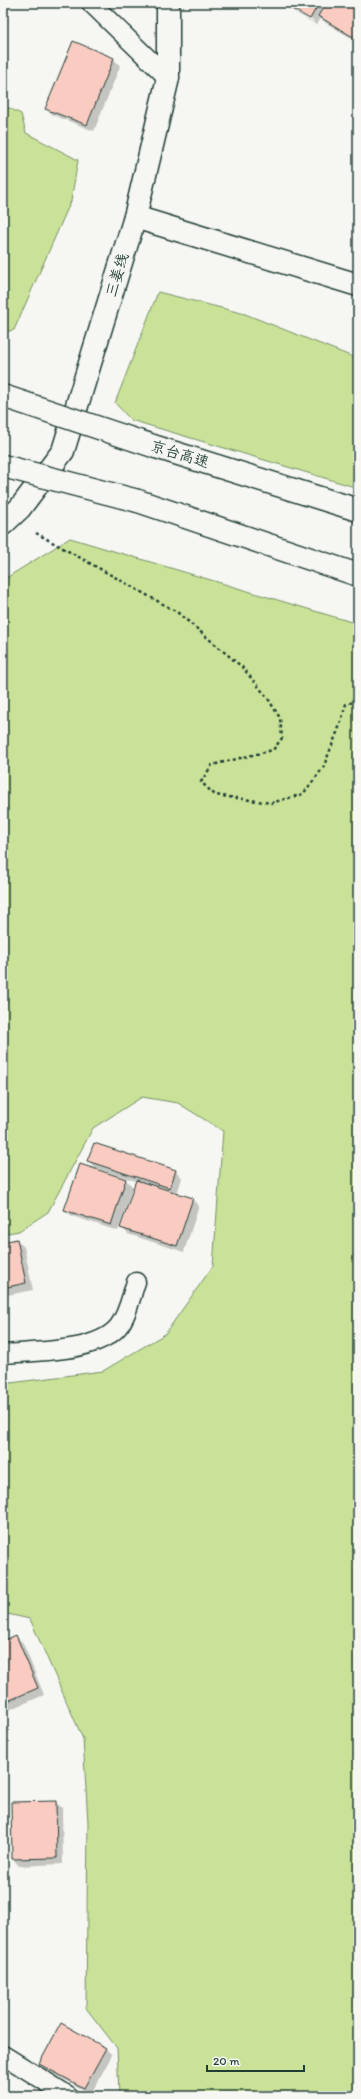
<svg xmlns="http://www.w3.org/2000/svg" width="361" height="2099" viewBox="0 0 361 2099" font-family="Itim,'LXGW WenKai TC',sans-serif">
<rect width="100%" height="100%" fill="#f6f6f2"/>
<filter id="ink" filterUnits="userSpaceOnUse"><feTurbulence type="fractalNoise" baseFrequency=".025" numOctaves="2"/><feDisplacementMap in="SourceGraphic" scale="8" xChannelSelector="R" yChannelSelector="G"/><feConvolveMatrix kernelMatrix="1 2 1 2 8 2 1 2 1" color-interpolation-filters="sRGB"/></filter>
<g filter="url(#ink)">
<path fill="#cae298" stroke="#749066" d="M3 105 21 114 26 133 78 160 71 201 14 330 3 332Z
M158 292 245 314 358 359V488L131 420 115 403Z
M70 538 358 624V2096H121L119 2094 117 2048 86 2008 88 1822 83 1739 30 1619 3 1613V1384L103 1371 165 1334 213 1266 223 1131 178 1103 142 1097 93 1128 48 1212 19 1231 3 1234V580Z"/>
<path fill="#0003" d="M278 3 313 22 314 21 283 3H358V42L326 23 321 18 317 25Z
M114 59 120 66 94 131 53 115 47 109Z
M89 1161 176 1171 182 1178 177 1194 192 1199 199 1206 184 1252 128 1234 121 1227 133 1193 131 1192 118 1231 72 1216 65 1210 80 1165 126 1180 134 1188 136 1181 95 1168Z
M17 1240 24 1247 33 1290 3 1296V1243Z
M16 1636 23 1643 44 1695 9 1710 3 1704V1642Z
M55 1802 62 1808 63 1864 19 1866 13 1859Z
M105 2048 112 2055 91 2094 47 2070 40 2064Z"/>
<path fill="#facbc1" stroke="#1f3d34" d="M281 3H319L310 19Z
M326 3H358V40L318 16Z
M73 41 114 58 87 125 45 109Z
M94 1143 176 1170 170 1188 87 1161Z
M80 1164 126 1179 111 1225 64 1210Z
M136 1180 193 1198 177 1246 120 1228Z
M17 1239 26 1283 3 1288V1242Z
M16 1635 38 1688 3 1703V1641Z
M56 1801 57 1858 12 1859 11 1802Z
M61 2023 106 2048 84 2088 39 2064Z"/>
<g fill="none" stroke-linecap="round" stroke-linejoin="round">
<g stroke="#1f3d34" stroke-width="21">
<path id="lane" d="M91 3 168 78
M3 1354C35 1351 96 1353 118 1327 128 1315 131 1296 136 1282
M3 2055 69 2096"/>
</g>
<g stroke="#1f3d34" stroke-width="25">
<path id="street" d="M135 217 358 285"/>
</g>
<g stroke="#1f3d34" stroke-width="25">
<path id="secondary" d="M3 524 20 508 63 451 135 217 168 78V3"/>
</g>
<g stroke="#1f3d34" stroke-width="25">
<path id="highway" d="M156 447 358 510
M138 501 358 575"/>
</g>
<path stroke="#1f3d34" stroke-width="2.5" stroke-dasharray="3 3" stroke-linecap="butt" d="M36 533 177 612 242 667 267 697 280 718 282 738 273 750 212 765 201 782 215 795 271 803 303 794 323 768 340 725 346 704 358 701"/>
<use href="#lane" stroke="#f6f6f2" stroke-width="18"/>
<use href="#street" stroke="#f6f6f2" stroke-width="22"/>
<use href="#secondary" stroke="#f6f6f2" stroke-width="22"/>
<use href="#highway" stroke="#f6f6f2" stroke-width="22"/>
<g stroke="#1f3d34" stroke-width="25" stroke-linecap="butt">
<path id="highway-bridge" d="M3 396 156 447
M3 466 138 501"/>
</g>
<use href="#highway-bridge" stroke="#f6f6f2" stroke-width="22"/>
</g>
</g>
<g text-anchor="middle" stroke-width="4" stroke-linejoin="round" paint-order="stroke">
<g font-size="15" fill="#1f3d34" stroke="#f6f6f2">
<text transform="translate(117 275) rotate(-73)" y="5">三姜线</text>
<text transform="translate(180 454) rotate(17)" y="5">京台高速</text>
</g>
</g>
<rect width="361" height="2099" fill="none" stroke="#f6f6f2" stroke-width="16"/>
<rect x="8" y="8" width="345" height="2083" fill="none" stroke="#1f3d34" stroke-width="1.5" filter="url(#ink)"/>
<path d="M207 2065v6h97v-6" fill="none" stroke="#1f3d34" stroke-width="2"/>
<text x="213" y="2065" font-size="12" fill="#1f3d34" stroke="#f6f6f2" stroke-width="3" paint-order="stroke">20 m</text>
</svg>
